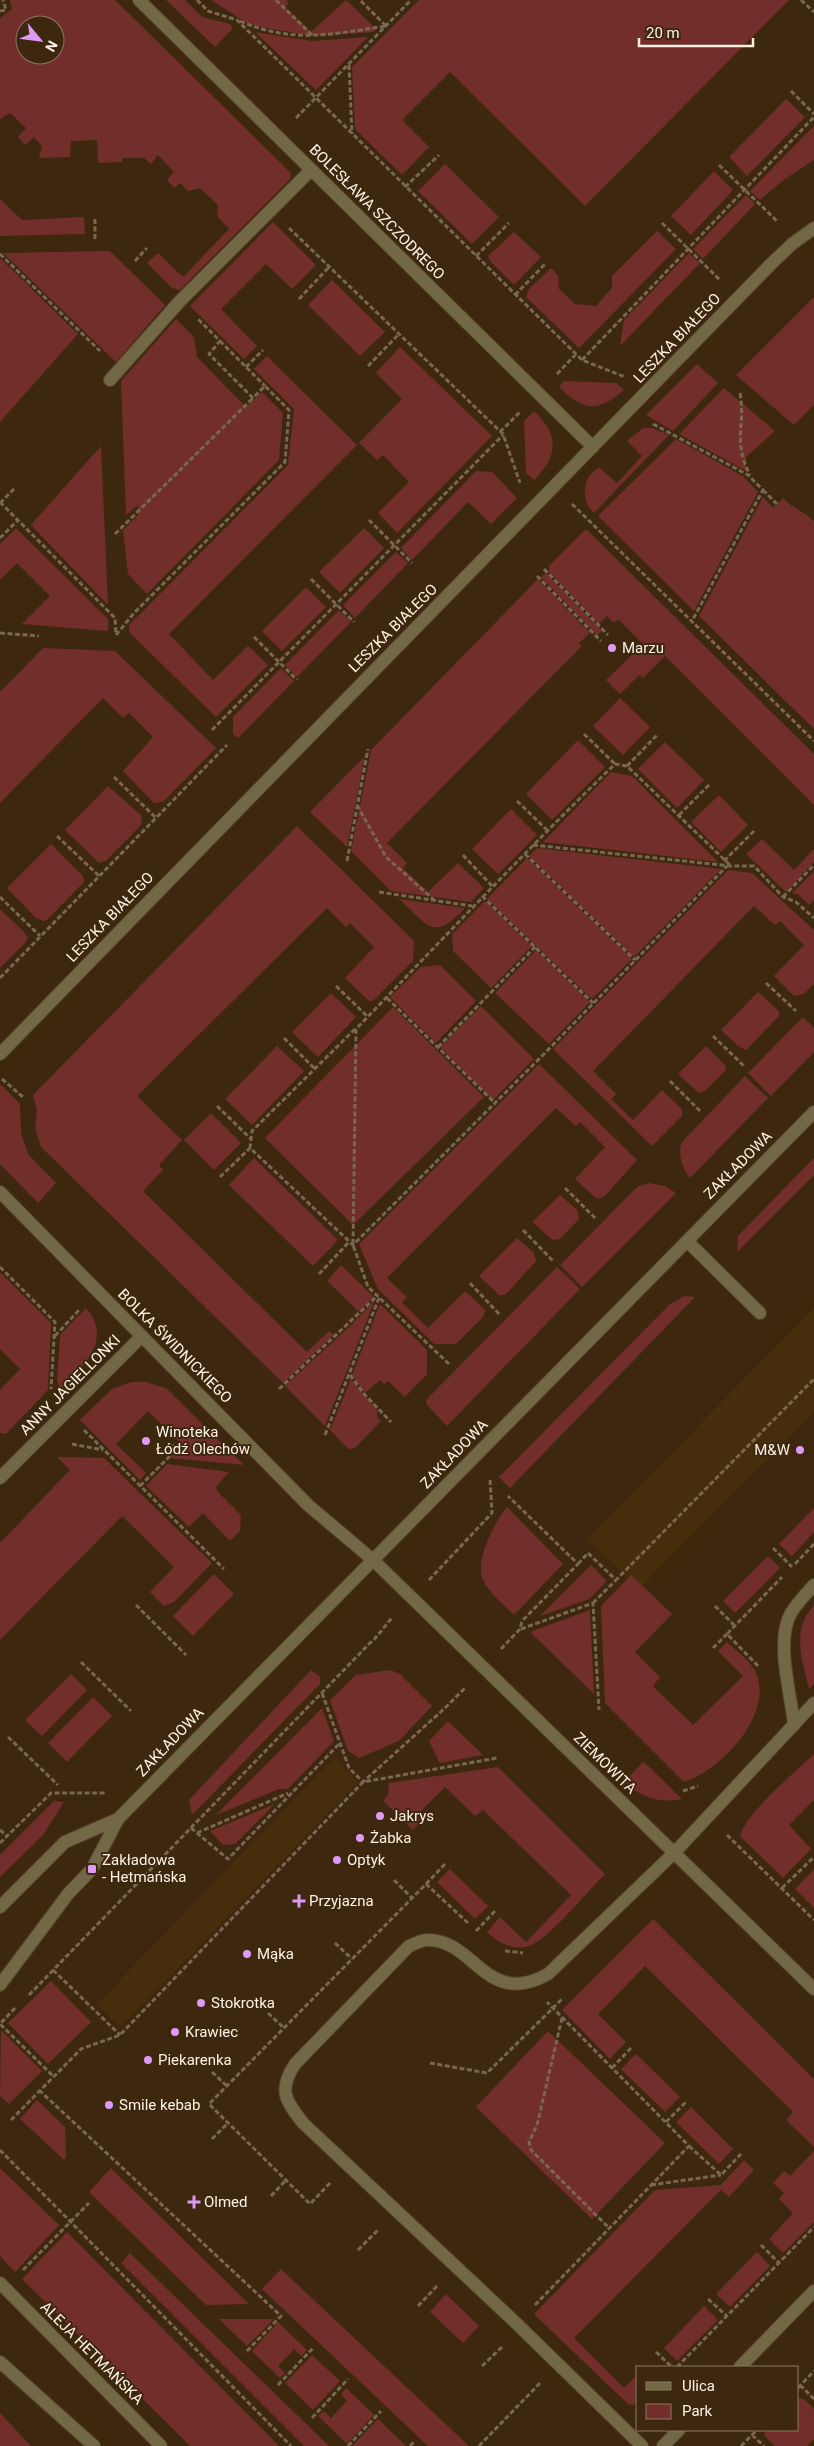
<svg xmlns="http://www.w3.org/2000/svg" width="814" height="2446" viewBox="0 0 814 2446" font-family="Roboto,sans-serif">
<rect width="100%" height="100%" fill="#3d280f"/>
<path fill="#462e0c" d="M814 1308V1412L640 1588 587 1539Z
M334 1758 358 1782 120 2028 97 2004Z"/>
<path fill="#712e2b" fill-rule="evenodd" d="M10 0H115L291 173 290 179 180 290 172 288 147 263 158 253 183 277 229 229 217 216 218 205 200 188 188 191 180 183 174 188 167 180 174 172 158 155 151 164 144 158H122V162L98 163 97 140 71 141 70 157 39 158 42 146 34 137 25 145 18 137 26 128 10 113 0 119V18L12 9ZM25 25H55V55H25Z
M166 0H185L202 17 230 24 233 28 215 47Z
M211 0H286L289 3 285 7 311 32 346 0 376 29 373 32 313 36 260 27 247 23Z
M419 0H789L585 206 450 72 402 120 429 147 402 175 355 129 352 67Z
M255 32 312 41 368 37 316 90Z
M786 99 805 117 747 176 729 157Z
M814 126V160L785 179 760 200 750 191Z
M445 164 499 217 472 244 418 191Z
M714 171 733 190 691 235 671 216Z
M746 195 755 204 703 259 693 249Z
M0 199 22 220 84 217 85 234 0 236Z
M273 222 316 265 292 289 266 264 221 309 257 346 244 359 190 306Z
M657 231 676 249 579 348 526 297 529 289 551 268 558 275 559 289 575 304 596 306 612 288V276Z
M514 232 541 257 514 285 490 261 488 256Z
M110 251 165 305 116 362 3 253Z
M689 253 700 263 620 346 624 320Z
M0 258 78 334 0 422Z
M332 280 385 332 360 356 308 305Z
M814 297V405L794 425 736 375Z
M176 319 194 337 197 357 246 407 262 392 283 413 279 460 147 594 128 574 123 530 138 515V505L126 515 121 381Z
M400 347 492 436 397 533 378 513 409 482 383 455 377 460 359 443 402 399 376 373Z
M267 356 357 445 169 634 213 680 248 646 268 665 216 717 129 632V625L288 465 294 409 254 369Z
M697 364 718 383 673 431 646 415Z
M564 381 616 383 624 390C597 413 583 411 559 387Z
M724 388 775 431 746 457V471L679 434Z
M534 411C560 436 558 456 534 480L526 473 524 421Z
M643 428H652L669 435 594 513C585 506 582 489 588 478 590 474 596 470 599 467L617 483 642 456 627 441Z
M676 439 743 476 758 492 694 611 598 516Z
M101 446 108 605 31 525Z
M476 471 492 472 517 498 491 524 468 502 412 560 401 548Z
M763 497 773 508 783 498C793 509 804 511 814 521V729L699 616Z
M16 528 108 619V631L22 624 50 596 17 563 0 580V544Z
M364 528 384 548 340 593 319 572Z
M586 529 814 754V805L665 656 643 678 639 675 620 694 606 680 643 644 619 620 613 622 607 616 599 624 548 571 550 569 548 567Z
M396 552 408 563 355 618 343 605Z
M546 573 602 631 597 635 541 577Z
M538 579 590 633 579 643 582 646 387 843 407 863 403 868 428 892 458 863 484 888 471 902 391 891 351 851 371 750Z
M306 587 326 607 282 651 262 631Z
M339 610 351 622 297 677 285 665Z
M43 648 115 651 216 748 163 802 154 803 123 771 153 737 129 713 123 718 103 698 0 803V692Z
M281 668 294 681 238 738 233 734V717Z
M620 698 650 727 623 755 593 726Z
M578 740 605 767 552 820 526 794Z
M665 742 704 780 677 808 638 769Z
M365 756 347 847 310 812Z
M611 772 632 776 718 862 543 842Z
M108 786 142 816 141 825 107 860 99 863 65 830Z
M719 795 748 825 721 852 691 822Z
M511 809 537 835 498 874 472 849Z
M297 826 414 941 413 961 374 1000 369 1001 345 978 374 947 350 923 346 927 327 908 137 1096 182 1140 159 1165 163 1170 143 1191 307 1352 329 1331 334 1335 358 1311 327 1281 341 1265 374 1297 283 1383 41 1147 35 1127 37 1110 33 1095Z
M762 839 794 870 814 849V862L786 892 746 854Z
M51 844 83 876 84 882 48 919 44 921 36 918 7 888Z
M537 848 721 869 634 957 529 856Z
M527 858 632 959 592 999 487 899Z
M728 870 752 873 814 930V984L804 994 794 996 774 976 804 945 780 921 775 925 754 906 593 1071 616 1094 611 1099 633 1120 662 1090 682 1109V1116L652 1146 553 1049Z
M814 871V900L809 905 799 895 792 893Z
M399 899 465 908C433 942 429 926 399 899Z
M485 901 532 946 491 988 453 951 452 934Z
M0 909 24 932 28 938 25 943 0 968Z
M536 950 590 1002 549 1044 495 993Z
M440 965 476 1001 436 1043 390 997 421 967Z
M758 992 779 1011V1016L746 1050 738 1046 721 1030Z
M331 993 356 1017 318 1057 292 1032Z
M481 1006 534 1059 493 1100 440 1047Z
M393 1007 484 1097 353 1225 265 1138Z
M803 1017 814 1028V1052L771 1096 748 1073Z
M277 1046 304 1071 252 1125 225 1099Z
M706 1046 726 1066 725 1071 705 1091 699 1093 678 1074Z
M539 1064 637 1160 604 1197 597 1199 575 1179 605 1147 580 1122 576 1126 556 1108 387 1278 407 1297 402 1302 428 1328 465 1291 485 1310 483 1317 456 1344H434L378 1289 359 1244Z
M745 1076 768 1098 690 1178C683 1169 677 1154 682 1142Z
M0 1084 20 1104 21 1133 28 1154 56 1183 38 1203 0 1164Z
M211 1113 241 1143 214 1170 184 1140Z
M254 1158 338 1240 313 1266 229 1185Z
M814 1158V1175L737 1252 738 1236Z
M649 1183 665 1186 676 1193 582 1287 560 1265 634 1190 639 1186Z
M560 1195 577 1210 579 1219 560 1239 553 1240 532 1222Z
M517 1238 534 1253 536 1261 508 1292 504 1295H499L479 1276Z
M557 1267 580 1289 447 1426 427 1405 426 1400Z
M0 1272 51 1323 48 1390 6 1434 0 1433V1390L20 1369 0 1349Z
M685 1296 695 1297 510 1488 499 1477 670 1304Z
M375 1300 325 1426 285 1386 348 1328Z
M380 1304 427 1350V1374L405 1397 388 1381 384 1384 380 1380 365 1393 352 1375Z
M86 1308C114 1340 82 1368 60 1390L57 1381 60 1335Z
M351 1379 377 1410V1417L381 1421 355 1448 348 1449 330 1430Z
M131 1382H145L166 1388 244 1465 170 1458 182 1445 148 1411 116 1444 146 1473 140 1480 80 1420 112 1389Z
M57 1457 104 1458 212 1563 174 1602 164 1606 150 1592 174 1567 122 1516 0 1640V1543L70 1470Z
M167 1464 229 1472 216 1487 218 1492 241 1515 240 1531 230 1541 203 1513 189 1527 146 1486Z
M507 1507 563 1564 514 1615C504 1605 489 1593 483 1580 474 1560 495 1522 507 1507Z
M814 1508V1532L792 1556 779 1544Z
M768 1556 780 1568 735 1613 723 1601Z
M591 1565 607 1581 589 1599 540 1616Z
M214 1574 234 1594 193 1636 173 1616Z
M631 1575 672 1614 635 1652 660 1677 653 1686 693 1725 743 1676 718 1651 727 1642C736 1651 751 1661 756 1673 774 1715 721 1770 684 1782L605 1703 601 1606Z
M814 1605V1684L809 1689C802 1658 791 1631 814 1605Z
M590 1610 594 1694 530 1632Z
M311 1670 320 1677V1684L192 1815 189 1800Z
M390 1670 400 1674 432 1706 399 1741 359 1758 348 1751 330 1700 356 1675Z
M71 1674 87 1690 42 1736 25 1720Z
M93 1697 112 1716 67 1762 48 1743Z
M322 1708 334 1741 288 1789H279L216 1815Z
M448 1721 483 1755 440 1763 429 1741Z
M814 1754V1800L789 1825 811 1849 783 1878 740 1836C746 1813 795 1772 814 1754Z
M643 1762H644L682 1799C660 1804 640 1797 624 1782Z
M498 1767 605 1874C589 1890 548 1940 529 1946 513 1951 497 1942 487 1932L500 1917 526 1942 571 1895 483 1810 475 1816 445 1787 417 1815 422 1820 413 1830 383 1801 388 1795 389 1783Z
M54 1801 64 1802 43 1835 0 1877V1855Z
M275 1804 235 1844 223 1845 210 1831Z
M450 1869 488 1906 475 1919 437 1882Z
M814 1869V1908L795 1889Z
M653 1919 814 2079V2147L786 2120 793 2112 645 1966 598 2014 626 2042 610 2059 562 2010Z
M51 1981 91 2022 48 2064 8 2023Z
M1 2030 42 2071 9 2104 0 2096Z
M548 2031 665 2143 592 2219 476 2107Z
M636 2054 680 2097 665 2112 621 2069Z
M37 2100 65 2127 66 2157 64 2160 20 2119Z
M691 2107 733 2149 719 2164 676 2122Z
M814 2151V2222L783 2253 769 2239 793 2213 779 2199 784 2193 773 2183 784 2171 790 2176Z
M744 2160 754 2170 729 2197 721 2190 574 2338 624 2388 638 2374V2402L633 2405 628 2404 534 2314 655 2190 721 2185Z
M0 2168 59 2225 15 2272 0 2256Z
M111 2168 249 2304 206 2305 89 2192Z
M67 2232 279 2446H190L22 2279Z
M757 2252 770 2266 730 2307 716 2294Z
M130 2253 329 2446H304L121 2263Z
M281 2269 469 2446H428L262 2289Z
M446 2294 479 2326 463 2343 430 2312Z
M704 2306 718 2320 677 2361 664 2348Z
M219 2319H274L247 2346Z
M278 2322 307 2350 301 2356 294 2349 278 2366 285 2373 280 2378 252 2351Z
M312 2355 340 2381 313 2410 285 2383Z
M346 2388 374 2415 347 2444 318 2416 324 2411 331 2418 347 2401 341 2394Z
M798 2398 804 2399 814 2409V2439L807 2446H775L765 2437 764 2430H798Z
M0 2413 31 2446H0Z
M378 2419 406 2446H352Z"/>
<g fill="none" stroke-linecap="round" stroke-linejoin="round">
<g stroke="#58442d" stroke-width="14">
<path id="minor" d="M139 0 593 447
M110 380 180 301 311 170
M0 1054 771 264 792 244 814 228
M0 1192 308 1505 373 1560 814 1989
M687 1241 760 1313
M0 1478 142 1336
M794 1725C791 1693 775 1641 791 1613 797 1603 806 1594 814 1585
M0 1907 65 1842 118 1819
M0 1985 68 1894 92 1869 118 1819 814 1112
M0 2283 161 2446
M0 2362 94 2446
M740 2367 814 2291
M642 2446 516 2323 303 2123C285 2100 278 2090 295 2064L409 1946C415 1944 421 1940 427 1940 475 1939 486 2009 548 1974L674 1853 814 1703
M663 2446 679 2430"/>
</g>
<path stroke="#796751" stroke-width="3" stroke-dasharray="5 2.5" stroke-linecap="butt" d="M197 0 208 11 237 20 582 360 625 377
M276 0 313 36
M801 0 814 12
M361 1 386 26
M0 11 6 10 3 0
M240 21C292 44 333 34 386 26
M349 65 352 134
M791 91 814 114
M296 118 411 0
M719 165 778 222
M405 187 439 155
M95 219V241
M662 223 720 280
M289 228 503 434 520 483
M0 254 100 351
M476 256 509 223
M135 261 147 248
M515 295 545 264
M299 299 329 267
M220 341 265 386
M582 360 814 117
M368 366 399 334
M246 367 263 350
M557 374 576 354
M740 393C746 426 732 440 750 475
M653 424 748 475 763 490 692 621
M500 432 521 411
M763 490 777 504
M0 502 115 618 116 634
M0 503 16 487
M572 504 814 741
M369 520 412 563
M115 534 253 398
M0 538 18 520
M544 569 608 635
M537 576 601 641
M311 579 354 622
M0 633 39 636
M116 635 134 613 285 462 289 410 265 386 253 398 209 354 220 341 198 319
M254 637 297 680
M212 730 503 435
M584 734 615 764
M627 766 658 734
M114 777 156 818
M517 801 547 830
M357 805 386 857 434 900
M679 815 709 785
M57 836 99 876
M533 845 731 866H754L783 897 796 902 814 918
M525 854 635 960
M463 855 492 886
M347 861 368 749
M724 861 755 830
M379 892 472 906
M482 896 593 1003
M0 897 40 936
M783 897 814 865
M0 978 227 745
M766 983 796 1011
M336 986 368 1017
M387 998 495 1103
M355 1029 252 1131 250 1148 353 1245 543 1055 727 866
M713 1036 744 1066
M284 1038 315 1069
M438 1047 535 947
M2 1079 24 1098
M670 1081 700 1111
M217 1106 251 1139
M220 1177 250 1148
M565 1188 595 1218
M523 1230 553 1261
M0 1267 55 1322 51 1389
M319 1274 349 1242
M470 1283 499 1314
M55 1336 80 1309
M449 1364 368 1287 353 1245 356 1029C442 940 526 850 615 764L627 766 731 866
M350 1375 365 1395 391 1422
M279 1389 377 1296
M84 1430 224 1569
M325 1435 379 1298
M72 1444 103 1450
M140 1486 169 1457 166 1453 176 1443
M773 1548 792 1567
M578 1564 588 1553 616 1580 814 1379
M795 1564 814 1544
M429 1580 492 1513 490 1479
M593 1603 616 1580
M136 1605 186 1655
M715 1606 735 1626
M521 1629 593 1603 599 1710
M713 1648 727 1634
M501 1649 520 1629 522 1621 578 1564 508 1496
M81 1662 131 1711
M758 1666 727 1634 782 1577
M322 1693 349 1768 363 1782 445 1708 466 1687
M8 1737 58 1785
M683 1791 698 1786
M191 1828 228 1859 340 1743
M0 1830 7 1836
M197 1833 288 1793
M727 1835 814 1920
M0 1843 51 1793H106
M394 1880 412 1898
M426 1884 446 1863
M782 1888 814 1857
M476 1931 495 1911
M335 1943 352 1959
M505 1951 523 1953
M53 1970 120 2035
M29 1995 369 1644C379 1636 384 1626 393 1617
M15 2008 0 2024 53 2076
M268 2013 284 2028
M562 2018 537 2125 529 2142 531 2150 609 2228
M430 2063 487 2073 562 1999
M612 2068 632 2047
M212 2072 227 2086
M39 2090 281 2316 245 2353
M11 2120 81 2049 120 2035 363 1782 497 1758
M666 2122 687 2101
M212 2139 228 2123
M689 2146 721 2175 741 2154
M0 2150 291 2446
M330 2183 310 2204 209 2104 426 1884 468 1923
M651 2185 721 2175
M271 2196 286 2180
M761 2245 779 2263
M358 2250 379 2229
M23 2270 89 2203
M708 2299 727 2316
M535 2305 689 2146 547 2002
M418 2306 438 2285
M656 2352 672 2367
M482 2366 502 2347
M677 2367 814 2227
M278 2385 314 2347
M800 2385 814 2399
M798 2388 814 2371
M312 2418 348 2379
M752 2435 764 2446
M348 2446 381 2411
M410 2446 414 2442
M479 2446 541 2382
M741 2446 757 2430"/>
<use href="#minor" stroke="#736845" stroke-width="12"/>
</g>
<g fill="#dd99f4" stroke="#3d280f" stroke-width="2">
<circle cx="612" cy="648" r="5"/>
<circle cx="146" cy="1441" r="5"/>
<circle cx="800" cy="1450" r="5"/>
<circle cx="380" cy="1816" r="5"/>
<circle cx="360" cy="1838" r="5"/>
<circle cx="337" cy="1860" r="5"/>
<rect x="87" y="1864" width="10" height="10" rx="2.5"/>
<path d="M296.5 1893.5h5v5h5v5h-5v5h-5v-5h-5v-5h5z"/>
<circle cx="247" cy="1954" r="5"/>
<circle cx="201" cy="2003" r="5"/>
<circle cx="175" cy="2032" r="5"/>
<circle cx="148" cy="2060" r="5"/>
<circle cx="109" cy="2105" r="5"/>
<path d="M191.5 2194.5h5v5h5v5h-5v5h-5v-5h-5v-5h5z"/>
</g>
<g text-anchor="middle" stroke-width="4" stroke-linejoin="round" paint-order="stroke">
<g font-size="15" fill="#fef1e2" stroke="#3d280f">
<text transform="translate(377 212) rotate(45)" y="5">BOLESŁAWA SZCZODREGO</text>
<text transform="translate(677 338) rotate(-46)" y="5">LESZKA BIAŁEGO</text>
<text transform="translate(393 628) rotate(-45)" y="5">LESZKA BIAŁEGO</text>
<text transform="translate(110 917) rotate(-46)" y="5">LESZKA BIAŁEGO</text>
<text transform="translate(738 1165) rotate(-45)" y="5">ZAKŁADOWA</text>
<text transform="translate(175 1346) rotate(45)" y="5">BOLKA ŚWIDNICKIEGO</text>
<text transform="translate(70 1385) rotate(-45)" y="5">ANNY JAGIELLONKI</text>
<text transform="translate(454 1454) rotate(-46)" y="5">ZAKŁADOWA</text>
<text transform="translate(170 1742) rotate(-46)" y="5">ZAKŁADOWA</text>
<text transform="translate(605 1763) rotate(44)" y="5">ZIEMOWITA</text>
<text transform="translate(92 2353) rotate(45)" y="5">ALEJA HETMAŃSKA</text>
</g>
<g font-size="15" fill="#fef1e2" stroke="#3d280f" text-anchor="start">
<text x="622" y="653">Marzu</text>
<text x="156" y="1437">Winoteka<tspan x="156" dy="17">Łódź Olechów</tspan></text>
<text x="790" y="1455" text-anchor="end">M&amp;W</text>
<text x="390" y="1821">Jakrys</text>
<text x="370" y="1843">Żabka</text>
<text x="102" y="1865">Zakładowa<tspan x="102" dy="17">- Hetmańska</tspan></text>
<text x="347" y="1865">Optyk</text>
<text x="309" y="1906">Przyjazna</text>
<text x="257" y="1959">Mąka</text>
<text x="211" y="2008">Stokrotka</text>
<text x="185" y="2037">Krawiec</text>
<text x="158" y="2065">Piekarenka</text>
<text x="119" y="2110">Smile kebab</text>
<text x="204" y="2207">Olmed</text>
</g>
</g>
<rect x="636" y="2366" width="162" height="65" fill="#3d280f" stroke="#8a7863"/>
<rect x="646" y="2382" width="25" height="8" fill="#736845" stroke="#8a7863"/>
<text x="682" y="2391" font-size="15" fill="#fef1e2">Ulica</text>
<rect x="646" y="2404" width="25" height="15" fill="#712e2b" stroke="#8a7863"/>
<text x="682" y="2416" font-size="15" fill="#fef1e2">Park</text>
<g transform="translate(40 40) rotate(119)"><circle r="24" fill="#3d280f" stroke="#8a7863"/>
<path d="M0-4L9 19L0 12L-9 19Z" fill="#dd99f4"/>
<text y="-8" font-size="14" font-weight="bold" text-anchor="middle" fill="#fef1e2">N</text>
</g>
<path d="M639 38v8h114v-8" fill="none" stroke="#fef1e2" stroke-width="2.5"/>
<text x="646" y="38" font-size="15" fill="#fef1e2" stroke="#3d280f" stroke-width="4" paint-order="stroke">20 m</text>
</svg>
